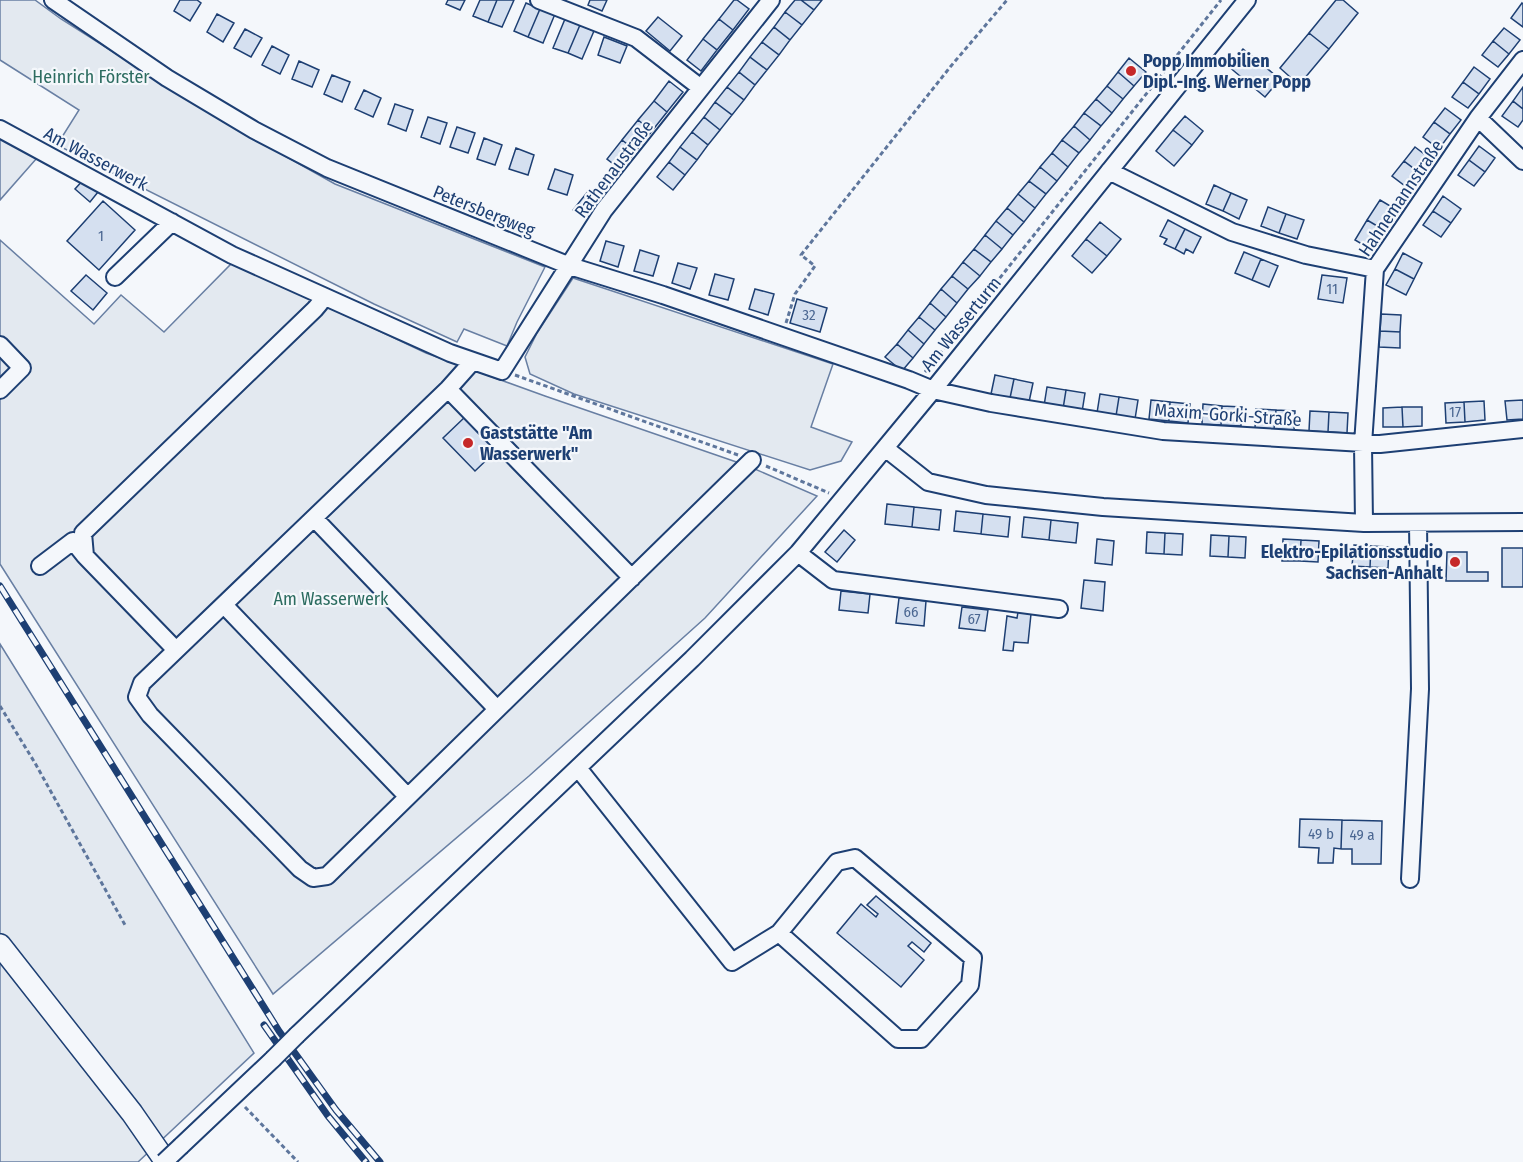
<svg xmlns="http://www.w3.org/2000/svg" width="1523" height="1162" viewBox="0 0 1523 1162" font-family="'Fira Sans Condensed',sans-serif">
<rect width="100%" height="100%" fill="#f4f7fb"/>
<path fill="#e3e9f0" stroke="#687fa3" stroke-width="1.5" d="M0 0H35L61 19 224 122 335 184 545 267 517 322 507 346 464 329 457 342 374 304 57 145 79 110 0 60Z
M0 136 37 158 0 200Z
M0 240 94 324 121 295 164 332 233 262 426 353 545 396 748 466 817 496 705 618 529 776 273 994 0 564Z
M573 278 833 364 811 427 852 442 841 461 810 470 574 394 530 374 525 357 537 333Z
M0 644 254 1053 138 1162H0Z"/>
<path fill="#d5e0f0" stroke="#1d3f73" stroke-width="1.5" d="M180 0H197L201 3 190 21 174 11Z
M448 0H465L460 10 446 4Z
M480 0H497L488 22 473 16Z
M497 0H514L502 27 488 22Z
M590 0H607L602 11 588 5Z
M734 0H737L749 9 733 30 719 19Z
M795 0H801L814 10 802 25 785 12Z
M801 0H822L814 10Z
M1336 0H1343L1358 13 1329 49 1309 33Z
M526 3 540 9 528 37 514 31Z
M1522 3 1523 4V27L1511 18Z
M540 9 555 14 543 43 528 37Z
M785 12 802 25 790 40 774 27Z
M217 14 234 23 223 42 207 32Z
M658 17 682 36 670 51 646 31Z
M565 19 580 25 568 53 553 48Z
M719 19 733 30 717 50 703 39Z
M580 25 594 31 582 59 568 53Z
M774 27 790 40 779 55 762 42Z
M1504 28 1520 40 1509 54 1493 41Z
M245 29 262 38 251 57 234 48Z
M1309 33 1329 49 1299 85 1280 68Z
M604 37 627 46 620 63 598 55Z
M703 39 717 50 701 71 687 60Z
M1493 41 1509 54 1498 67 1482 55Z
M762 42 779 55 767 70 750 57Z
M272 46 289 55 280 74 262 65Z
M1243 49 1280 79 1265 97 1228 66Z
M750 57 767 70 755 85 739 72Z
M1129 58 1146 72 1134 86 1118 72Z
M299 61 319 70 312 87 292 79Z
M1474 67 1490 79 1479 94 1463 82Z
M739 72 755 85 744 100 727 87Z
M1118 72 1134 86 1123 99 1107 86Z
M332 75 350 82 342 102 324 94Z
M669 81 683 92 667 112 654 101Z
M1463 82 1479 94 1468 108 1452 97Z
M1107 86 1123 99 1112 113 1096 99Z
M727 87 744 100 732 115 715 102Z
M1523 87V109L1513 101Z
M364 90 381 98 373 117 355 109Z
M1096 99 1112 113 1101 126 1084 113Z
M654 101 667 112 652 131 638 120Z
M1513 101 1523 109V120L1518 127 1502 116Z
M715 102 732 115 720 130 704 117Z
M395 104 413 110 406 131 388 124Z
M1445 108 1461 120 1450 134 1434 122Z
M1084 113 1101 126 1090 140 1074 126Z
M1185 116 1203 131 1192 145 1173 130Z
M428 117 447 123 440 144 421 137Z
M704 117 720 130 708 145 692 132Z
M638 120 652 131 636 151 622 140Z
M1434 122 1450 134 1439 149 1423 137Z
M1074 126 1090 140 1079 153 1062 140Z
M457 127 475 133 468 153 450 147Z
M1173 130 1192 145 1174 166 1156 151Z
M692 132 708 145 697 160 680 147Z
M484 138 502 145 495 165 477 159Z
M622 140 636 151 621 170 607 159Z
M1062 140 1079 153 1068 167 1052 153Z
M1479 146 1495 158 1485 172 1469 160Z
M680 147 697 160 685 175 669 162Z
M1415 147 1432 160 1421 174 1404 161Z
M516 148 534 155 528 175 509 169Z
M1052 153 1068 167 1057 181 1040 167Z
M1469 160 1485 172 1474 186 1458 175Z
M1404 161 1421 174 1409 189 1392 176Z
M669 162 685 175 673 190 657 177Z
M1040 167 1057 181 1046 194 1029 181Z
M555 169 573 175 567 195 548 189Z
M84 179 98 192 90 202 75 189Z
M1029 181 1046 194 1035 208 1018 194Z
M1214 185 1231 193 1223 211 1206 204Z
M589 190 602 201 587 220 573 210Z
M1231 193 1247 200 1239 219 1223 211Z
M1018 194 1035 208 1024 222 1007 208Z
M1443 196 1461 209 1451 223 1433 211Z
M1380 200 1397 210 1384 230 1367 220Z
M103 201 135 230 99 270 67 241Z
M1268 207 1286 214 1279 233 1261 226Z
M1007 208 1024 222 1013 235 996 221Z
M1433 211 1451 223 1441 237 1423 225Z
M1286 214 1304 220 1297 239 1279 233Z
M1168 220 1185 229 1175 249 1164 244 1167 239 1160 236Z
M1367 220 1384 230 1372 250 1355 240Z
M996 221 1013 235 1002 249 985 235Z
M1100 222 1121 239 1107 256 1086 239Z
M1185 229 1201 237 1193 253 1186 249 1184 254 1175 249Z
M985 235 1002 249 991 262 974 249Z
M1086 239 1107 256 1092 273 1072 256Z
M606 241 624 246 618 267 600 261Z
M974 249 991 262 980 276 963 262Z
M640 250 659 256 653 276 634 271Z
M1244 252 1261 259 1252 280 1235 273Z
M1403 253 1422 263 1414 279 1395 269Z
M1261 259 1278 266 1269 287 1252 280Z
M963 262 980 276 968 289 952 276Z
M678 263 697 268 690 289 672 283Z
M1395 269 1414 279 1406 295 1386 285Z
M715 274 734 279 728 300 709 295Z
M86 275 107 293 93 310 71 291Z
M1322 275 1347 278 1343 303 1318 299Z
M952 276 968 289 957 303 941 289Z
M755 289 774 294 768 315 749 309Z
M941 289 957 303 946 317 930 303Z
M797 299 827 308 820 332 790 323Z
M930 303 946 317 935 330 919 317Z
M1381 314 1401 315 1400 332 1380 331Z
M919 317 935 330 924 344 908 330Z
M908 330 924 344 913 358 897 344Z
M1380 331 1400 332V348L1379 347Z
M897 344 913 358 902 371 885 357Z
M995 375 1014 379 1010 398 991 394Z
M1014 379 1033 383 1029 402 1010 398Z
M1047 387 1066 390 1063 409 1044 406Z
M1066 390 1085 393 1082 412 1063 409Z
M1100 394 1119 397 1116 416 1097 413Z
M1119 397 1138 400 1135 419 1116 416Z
M1151 400 1170 402 1169 421 1149 419Z
M1523 400V419L1507 420 1505 401Z
M1484 401 1485 420 1465 422 1464 402Z
M1170 402 1190 404 1188 423 1169 421Z
M1464 402 1465 422 1446 423 1445 403Z
M1203 404 1222 406 1221 425 1202 424Z
M1222 406 1242 407 1241 426 1221 425Z
M1402 407H1422V426L1403 427Z
M1402 407 1403 427H1383V408Z
M1256 409 1276 410 1274 429 1255 428Z
M1276 410 1295 411 1294 430 1274 429Z
M1310 411 1329 412 1328 432 1309 431Z
M1329 412 1348 413 1347 433 1328 432Z
M466 416 498 449 475 471 443 438Z
M887 504 914 507 912 527 885 524Z
M914 507 941 510 939 530 912 527Z
M956 511 983 514 981 534 954 531Z
M983 514 1010 517 1008 537 981 534Z
M1024 517 1051 520 1049 540 1022 537Z
M1051 520 1078 523 1076 543 1049 540Z
M844 530 855 540 837 562 825 552Z
M1147 532 1165 533 1164 554 1146 553Z
M1165 533 1183 534 1182 555 1164 554Z
M1211 535 1229 536 1228 557 1210 556Z
M1229 536 1246 537 1245 558 1228 557Z
M1097 539 1114 541 1112 565 1095 563Z
M1283 539 1301 540 1300 561H1282Z
M1301 540 1319 541 1318 562 1300 561Z
M1354 545 1371 546 1370 567 1352 566Z
M1371 546 1389 547 1388 568 1370 567Z
M1502 548H1523V587H1502Z
M1447 552H1467V572H1488V581H1446Z
M1084 580 1105 582 1103 611 1081 608Z
M841 591 870 594 868 613 839 610Z
M899 598 926 601 924 626 896 623Z
M962 607 988 610 985 631 959 628Z
M1018 612 1031 614 1028 643 1014 642 1013 651 1003 650 1007 616 1017 618Z
M1300 819 1342 820 1341 849 1334 848 1333 863H1318L1319 848 1299 847Z
M1342 820 1382 821 1381 864H1352V849H1341Z
M876 896 931 943 924 952 912 942 908 946 924 960 901 987 837 933 861 904 876 917 878 914 867 905Z"/>
<g fill="none" stroke-linecap="round" stroke-linejoin="round">
<g stroke="#1d3f73" stroke-width="20">
<path id="minor" d="M53 0 167 78 254 130 327 168 570 266 663 295 909 380 933 390 991 403 1163 431 1380 444 1523 429
M539 0 636 38 701 88
M1478 118 1523 161
M0 129 232 255 450 353 502 371 604 210 771 0
M1109 171 1232 232 1306 255 1375 269
M115 277 172 222
M0 345 22 368 0 390
M473 361 448 389 142 683 137 697 150 715 300 869 313 878 327 876 752 460
M448 389 632 578
M885 448 928 482 986 495 1103 507 1364 523 1523 522
M314 518 497 709
M1364 523 1363 444 1375 269 1478 118 1523 60
M798 553 833 580 1059 609
M85 556 176 650
M40 566 73 541 85 556 83 533 315 309 320 303 321 295
M224 605 407 796
M578 768 732 962 779 933 837 862 855 858 973 958 970 985 921 1039H898L779 933
M1410 879 1420 689 1418 523
M297 1035 692 659 798 553 933 390 1247 0
M181 1146 273 1059"/>
</g>
<g stroke="#1d3f73" stroke-width="24">
<path id="major" d="M0 945 132 1113 166 1162"/>
</g>
<path stroke="#5e769c" stroke-width="3" stroke-dasharray="4.5 3" stroke-linecap="butt" d="M786 323 795 294 815 266 801 255 951 66 1007 0
M925 372 1221 0
M515 375 738 455
M766 466 829 493
M0 706 35 763 125 925
M245 1107 298 1162"/>
<use href="#minor" stroke="#f4f7fb" stroke-width="16"/>
<use href="#major" stroke="#f4f7fb" stroke-width="21"/>
<g stroke="#1d3f73" stroke-width="7">
<path id="rail" d="M0 586 279 1031 336 1110 380 1162
M264 1025 328 1116 366 1162"/>
</g>
<use href="#rail" stroke="#f4f7fb" stroke-width="4.5" stroke-dasharray="14" stroke-linecap="butt"/>
<g stroke="#1d3f73" stroke-width="20" stroke-linecap="butt">
<path id="minor-bridge" d="M273 1059 297 1035
M164 1162 181 1146"/>
</g>
<use href="#minor-bridge" stroke="#f4f7fb" stroke-width="16"/>
</g>
<g fill="#c62828" stroke="#f4f7fb" stroke-width="2">
<circle cx="1131" cy="71" r="6"/>
<circle cx="468" cy="443" r="6"/>
<circle cx="1455" cy="562" r="6"/>
</g>
<g text-anchor="middle" stroke-width="4.5" stroke-linejoin="round" paint-order="stroke">
<g font-size="15" fill="#4b6792">
<text x="101" y="241">1</text>
<text x="1332" y="294">11</text>
<text x="809" y="320">32</text>
<text x="1455" y="417">17</text>
<text x="911" y="617">66</text>
<text x="974" y="624">67</text>
<text x="1321" y="839">49 b</text>
<text x="1362" y="840">49 a</text>
</g>
<g font-size="18" font-weight="bold" fill="#1d3f73" stroke="#f4f7fb" text-anchor="start">
<text x="1143" y="67">Popp Immobilien<tspan x="1143" dy="21">Dipl.-Ing. Werner Popp</tspan></text>
<text x="480" y="439">Gaststätte "Am<tspan x="480" dy="21">Wasserwerk"</tspan></text>
<text x="1443" y="558" text-anchor="end">Elektro-Epilationsstudio<tspan x="1443" dy="21">Sachsen-Anhalt</tspan></text>
</g>
<g font-size="18" fill="#2c6c60" stroke="#f4f7fb">
<text x="91" y="83">Heinrich Förster</text>
<text x="331" y="605">Am Wasserwerk</text>
</g>
<g font-size="18" fill="#1d3f73" stroke="#f4f7fb">
<text transform="translate(96 159) rotate(28)" y="6">Am Wasserwerk</text>
<text transform="translate(614 169) rotate(-53)" y="6">Rathenaustraße</text>
<text transform="translate(1401 198) rotate(-56)" y="6">Hahnemannstraße</text>
<text transform="translate(484 211) rotate(22)" y="6">Petersbergweg</text>
<text transform="translate(961 324) rotate(-51)" y="6">Am Wasserturm</text>
<text transform="translate(1228 415) rotate(4)" y="6">Maxim-Gorki-Straße</text>
</g>
</g>
</svg>
